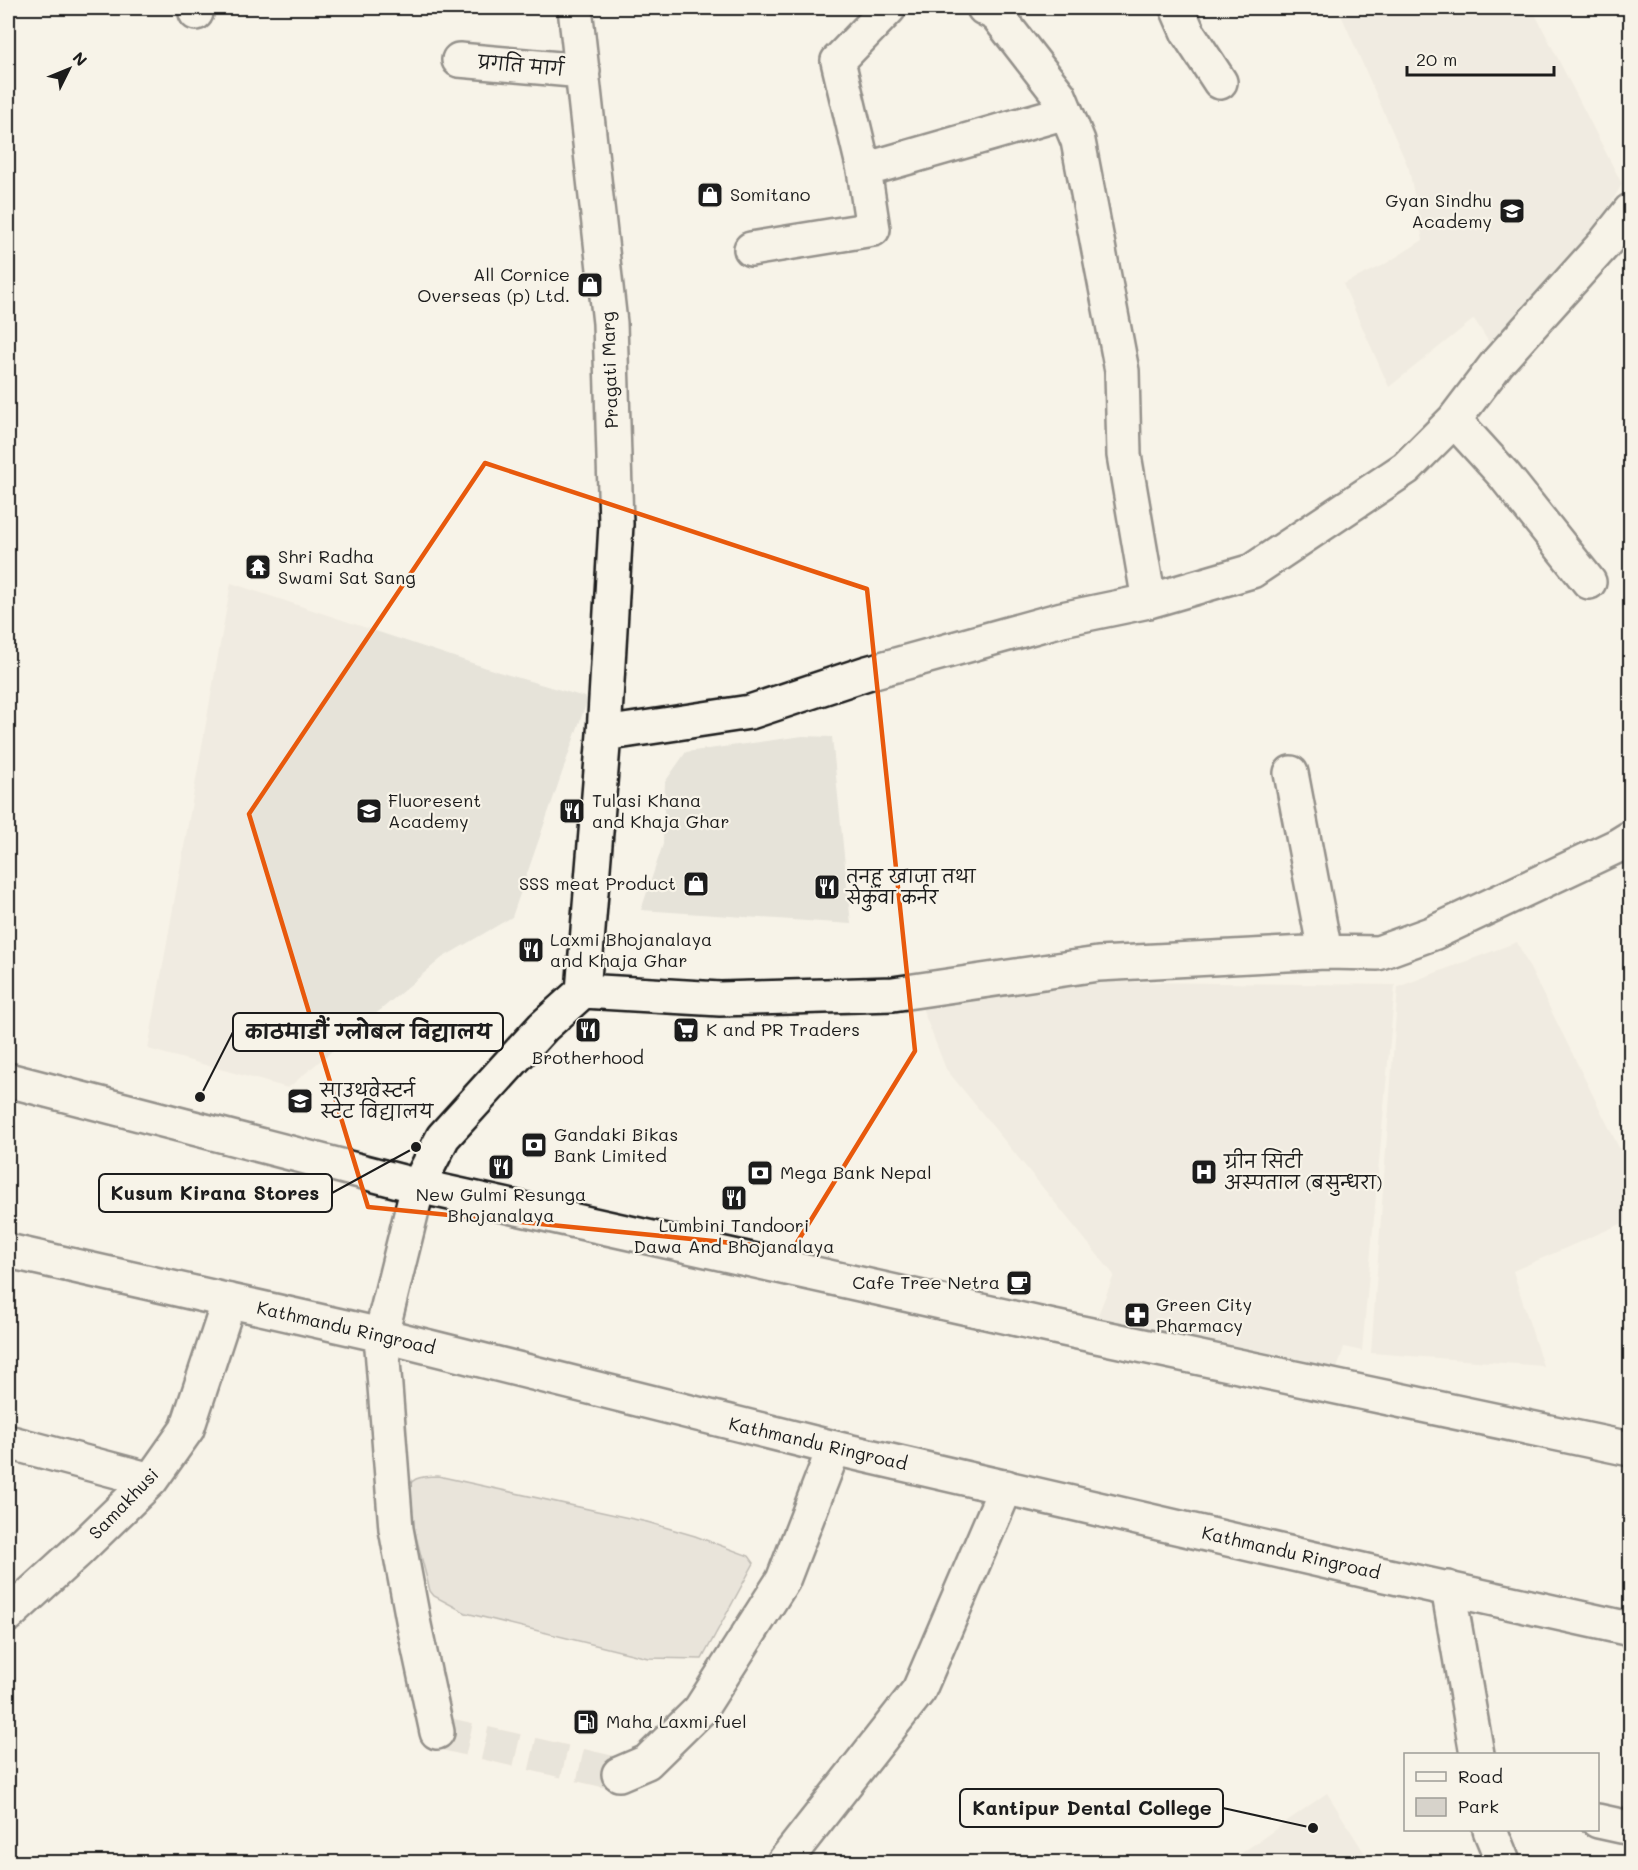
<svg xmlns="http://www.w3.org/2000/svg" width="1638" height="1870" viewBox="0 0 1638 1870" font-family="Mali,'Playpen Sans Deva',sans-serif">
<rect width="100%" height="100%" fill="#f7f3e8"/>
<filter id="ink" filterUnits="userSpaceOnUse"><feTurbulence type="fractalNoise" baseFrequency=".0167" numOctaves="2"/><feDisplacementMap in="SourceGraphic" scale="12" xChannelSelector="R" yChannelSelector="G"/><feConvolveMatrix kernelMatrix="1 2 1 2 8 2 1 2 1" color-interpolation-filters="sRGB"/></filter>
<g filter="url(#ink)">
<path fill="#e6e3d9" d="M1338 8H1532L1622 184 1591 238 1494 350 1474 319 1389 387 1343 284 1382 266 1423 240 1409 169Z
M231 583 502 673 588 698 512 917 442 958 288 1088 148 1049Z
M803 736 832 737 851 924 641 910 663 844 665 782 686 752Z
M1517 942 1630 1170V1220L1513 1271 1543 1366 1371 1353 1398 987Z
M1055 981 1395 985 1362 1351 1344 1347 1335 1375 1096 1320 1114 1275 946 1069 919 1000Z
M1327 1793 1370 1862H1229Z"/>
<path fill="#d7d3cb" stroke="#7a7874" stroke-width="1.5" d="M438 1476 647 1522 695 1536 749 1556 754 1563 702 1659 648 1658 466 1613 434 1596 430 1591 406 1497C406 1477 422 1476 438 1476Z"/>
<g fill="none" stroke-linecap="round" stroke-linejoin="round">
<path stroke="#d6d3c9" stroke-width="33" stroke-dasharray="33 16" stroke-linecap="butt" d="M437 1732 619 1774"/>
<g stroke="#1c1c1c" stroke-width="38">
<path id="minor" d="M575 8 610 323 616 524 604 734
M984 8 997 15 1059 95 1078 141 1122 371 1124 455 1149 601
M1177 8 1188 33 1220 82
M196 13V8
M459 60 583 71
M864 170 1066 112
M751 249 873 229 864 170 838 61 889 8
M1454 420 1504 475 1589 582
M1291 773 1325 952
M583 991 604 734 750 712 867 673 1062 619 1149 601 1252 571 1406 468 1454 420 1498 362 1604 244 1630 211
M8 1080 418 1186 1049 1326 1630 1449
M8 1442 151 1480
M1448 1588 1477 1754
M8 1615 79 1550 151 1480 187 1429 229 1301
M437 1732 414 1625 396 1529 381 1335 418 1186 443 1137 543 1027 583 991 720 999 893 994 1098 964 1325 952 1378 953 1433 933 1617 846 1630 838
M619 1774 647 1762 700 1710 783 1580 834 1448
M1598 1821 1630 1828
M1490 1830 1503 1862
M784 1862 919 1690 1006 1487"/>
</g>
<g stroke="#1c1c1c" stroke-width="38">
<path id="highway" d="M8 1251 381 1335 834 1448 1371 1572 1630 1629"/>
</g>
<use href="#minor" stroke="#f7f3e8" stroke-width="33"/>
<use href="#highway" stroke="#f7f3e8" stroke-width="33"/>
</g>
</g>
<path d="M0 0H1638V1870H0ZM485 463 867 589 915 1051 793 1249 368 1207 249 814Z" fill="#f7f3e8" fill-opacity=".55" fill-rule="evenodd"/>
<path fill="none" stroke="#e8590c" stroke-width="4.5" stroke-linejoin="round" d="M485 463 867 589 915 1051 793 1249 368 1207 249 814Z"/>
<defs>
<g id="shop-square" transform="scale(1.35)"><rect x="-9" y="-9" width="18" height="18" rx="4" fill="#1c1c1c" stroke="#f7f3e8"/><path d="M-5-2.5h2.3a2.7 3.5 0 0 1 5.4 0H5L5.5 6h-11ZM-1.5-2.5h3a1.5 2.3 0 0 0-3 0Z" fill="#fff"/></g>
<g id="school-square" transform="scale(1.35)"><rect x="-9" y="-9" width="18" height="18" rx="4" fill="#1c1c1c" stroke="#f7f3e8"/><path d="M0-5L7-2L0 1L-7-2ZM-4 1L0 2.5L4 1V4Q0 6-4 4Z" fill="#fff"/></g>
<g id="temple-square" transform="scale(1.35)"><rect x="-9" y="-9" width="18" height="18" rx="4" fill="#1c1c1c" stroke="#f7f3e8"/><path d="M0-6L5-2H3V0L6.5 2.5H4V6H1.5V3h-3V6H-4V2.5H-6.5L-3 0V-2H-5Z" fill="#fff"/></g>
<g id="restaurant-square" transform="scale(1.35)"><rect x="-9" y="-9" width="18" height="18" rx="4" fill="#1c1c1c" stroke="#f7f3e8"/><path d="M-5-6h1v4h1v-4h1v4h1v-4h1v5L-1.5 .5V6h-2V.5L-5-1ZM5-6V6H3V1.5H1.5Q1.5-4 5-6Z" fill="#fff"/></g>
<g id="supermarket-square" transform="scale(1.35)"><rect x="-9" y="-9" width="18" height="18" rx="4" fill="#1c1c1c" stroke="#f7f3e8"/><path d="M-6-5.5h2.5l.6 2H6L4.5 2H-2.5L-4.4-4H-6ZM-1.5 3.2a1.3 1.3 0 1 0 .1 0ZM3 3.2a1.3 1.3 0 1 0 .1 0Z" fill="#fff"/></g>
<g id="bank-square" transform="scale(1.35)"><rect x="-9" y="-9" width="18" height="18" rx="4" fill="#1c1c1c" stroke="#f7f3e8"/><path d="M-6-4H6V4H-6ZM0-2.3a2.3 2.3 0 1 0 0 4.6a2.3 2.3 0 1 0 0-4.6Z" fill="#fff"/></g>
<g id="hospital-square" transform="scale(1.35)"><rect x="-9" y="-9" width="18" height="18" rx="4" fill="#1c1c1c" stroke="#f7f3e8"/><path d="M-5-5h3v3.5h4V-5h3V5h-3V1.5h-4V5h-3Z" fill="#fff"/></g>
<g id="cafe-square" transform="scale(1.35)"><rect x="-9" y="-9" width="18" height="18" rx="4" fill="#1c1c1c" stroke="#f7f3e8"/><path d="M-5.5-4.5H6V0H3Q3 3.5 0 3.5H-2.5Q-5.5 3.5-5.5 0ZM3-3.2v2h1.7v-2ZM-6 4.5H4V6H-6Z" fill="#fff"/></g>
<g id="pharmacy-square" transform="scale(1.35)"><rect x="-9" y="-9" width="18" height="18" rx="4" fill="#1c1c1c" stroke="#f7f3e8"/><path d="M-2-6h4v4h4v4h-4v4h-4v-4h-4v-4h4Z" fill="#fff"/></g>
<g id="fuel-square" transform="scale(1.35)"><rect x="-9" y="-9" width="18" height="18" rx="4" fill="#1c1c1c" stroke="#f7f3e8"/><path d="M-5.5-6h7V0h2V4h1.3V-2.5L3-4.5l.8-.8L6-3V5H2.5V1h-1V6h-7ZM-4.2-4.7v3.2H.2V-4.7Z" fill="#fff"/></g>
</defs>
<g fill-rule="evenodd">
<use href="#shop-square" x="710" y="195"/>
<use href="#school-square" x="1512" y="211"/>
<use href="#shop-square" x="590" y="285"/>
<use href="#temple-square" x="258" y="567"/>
<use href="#school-square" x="369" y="811"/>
<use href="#restaurant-square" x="572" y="811"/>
<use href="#shop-square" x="696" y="884"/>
<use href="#restaurant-square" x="827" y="887"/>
<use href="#restaurant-square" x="531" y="950"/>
<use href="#restaurant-square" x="588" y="1030"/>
<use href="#supermarket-square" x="686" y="1030"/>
<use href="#school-square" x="300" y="1101"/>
<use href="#bank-square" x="534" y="1145"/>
<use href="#restaurant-square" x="501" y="1167"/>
<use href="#hospital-square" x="1204" y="1172"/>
<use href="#bank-square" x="760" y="1173"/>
<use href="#restaurant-square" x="734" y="1198"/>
<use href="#cafe-square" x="1019" y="1283"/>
<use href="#pharmacy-square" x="1137" y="1315"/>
<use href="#fuel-square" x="586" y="1722"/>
</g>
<g text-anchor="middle" stroke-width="4.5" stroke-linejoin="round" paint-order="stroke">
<g font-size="18" fill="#1c1c1c" stroke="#f7f3e8">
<text transform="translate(521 66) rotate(5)" y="6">प्रगति मार्ग</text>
<text transform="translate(610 370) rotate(-92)" y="6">Pragati Marg</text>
<text transform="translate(346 1328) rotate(13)" y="6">Kathmandu Ringroad</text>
<text transform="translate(818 1444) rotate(13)" y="6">Kathmandu Ringroad</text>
<text transform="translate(124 1504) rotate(-46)" y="6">Samakhusi</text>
<text transform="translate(1291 1553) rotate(13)" y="6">Kathmandu Ringroad</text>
</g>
<g font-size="18" fill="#1c1c1c" stroke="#f7f3e8" text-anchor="start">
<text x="730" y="201">Somitano</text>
<text x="1492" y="207" text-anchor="end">Gyan Sindhu<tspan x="1492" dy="21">Academy</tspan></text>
<text x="570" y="281" text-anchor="end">All Cornice<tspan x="570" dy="21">Overseas (p) Ltd.</tspan></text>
<text x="278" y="563">Shri Radha<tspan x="278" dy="21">Swami Sat Sang</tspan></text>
<text x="388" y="807">Fluoresent<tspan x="388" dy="21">Academy</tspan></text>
<text x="592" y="807">Tulasi Khana<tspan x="592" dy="21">and Khaja Ghar</tspan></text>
<text x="846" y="883">तनहु खाजा तथा<tspan x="846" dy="21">सेकुवा कर्नर</tspan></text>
<text x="676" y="890" text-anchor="end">SSS meat Product</text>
<text x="550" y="946">Laxmi Bhojanalaya<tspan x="550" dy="21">and Khaja Ghar</tspan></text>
<text x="706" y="1036">K and PR Traders</text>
<text x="588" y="1064" text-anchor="middle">Brotherhood</text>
<text x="320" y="1097">साउथवेस्टर्न<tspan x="320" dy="21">स्टेट विद्यालय</tspan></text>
<text x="554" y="1141">Gandaki Bikas<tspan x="554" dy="21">Bank Limited</tspan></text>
<text x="1224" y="1168">ग्रीन सिटी<tspan x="1224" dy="21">अस्पताल (बसुन्धरा)</tspan></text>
<text x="780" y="1179">Mega Bank Nepal</text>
<text x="501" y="1201" text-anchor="middle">New Gulmi Resunga<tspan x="501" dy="21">Bhojanalaya</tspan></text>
<text x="734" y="1232" text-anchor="middle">Lumbini Tandoori<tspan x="734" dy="21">Dawa And Bhojanalaya</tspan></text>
<text x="1000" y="1289" text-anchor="end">Cafe Tree Netra</text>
<text x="1156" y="1311">Green City<tspan x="1156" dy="21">Pharmacy</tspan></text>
<text x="606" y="1728">Maha Laxmi fuel</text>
</g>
</g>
<path fill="none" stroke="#1c1c1c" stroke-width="2" d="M200 1097L233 1032M416 1147L332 1193M1313 1828L1223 1808"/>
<g fill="#1c1c1c" stroke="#f7f3e8" stroke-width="2">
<circle cx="200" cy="1097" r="6"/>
<circle cx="416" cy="1147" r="6"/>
<circle cx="1313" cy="1828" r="6"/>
</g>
<g fill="#f7f3e8" stroke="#1c1c1c" stroke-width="2">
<rect x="233" y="1013" width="270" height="38" rx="6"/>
<rect x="99" y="1174" width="233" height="38" rx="6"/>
<rect x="960" y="1789" width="263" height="38" rx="6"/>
</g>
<g font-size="20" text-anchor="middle" font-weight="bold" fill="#1c1c1c">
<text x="368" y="1039">काठमाडौं ग्लोबल विद्यालय</text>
<text x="215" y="1200">Kusum Kirana Stores</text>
<text x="1092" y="1815">Kantipur Dental College</text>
</g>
<rect width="1638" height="1870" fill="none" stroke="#f7f3e8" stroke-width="30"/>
<rect x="15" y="15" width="1608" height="1840" fill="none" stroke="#1c1c1c" stroke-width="2" filter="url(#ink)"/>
<rect x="1404" y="1753" width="195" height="78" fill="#f7f3e8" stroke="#9f9d96" stroke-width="1.5"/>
<rect x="1416" y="1772" width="30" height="9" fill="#f7f3e8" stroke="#9f9d96" stroke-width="1.5"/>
<text x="1458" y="1783" font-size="18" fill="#1c1c1c">Road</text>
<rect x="1416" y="1798" width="30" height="18" fill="#d7d3cb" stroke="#9f9d96" stroke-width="1.5"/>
<text x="1458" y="1813" font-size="18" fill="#1c1c1c">Park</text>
<g transform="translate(69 69) rotate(47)" stroke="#f7f3e8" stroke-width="4.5" paint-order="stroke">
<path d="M0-4.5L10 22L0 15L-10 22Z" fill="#1c1c1c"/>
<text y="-9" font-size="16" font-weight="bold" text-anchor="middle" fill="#1c1c1c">N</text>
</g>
<path d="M1407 66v9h147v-9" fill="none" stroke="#1c1c1c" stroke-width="3"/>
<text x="1416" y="66" font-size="18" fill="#1c1c1c" stroke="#f7f3e8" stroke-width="4.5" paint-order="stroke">20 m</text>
</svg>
